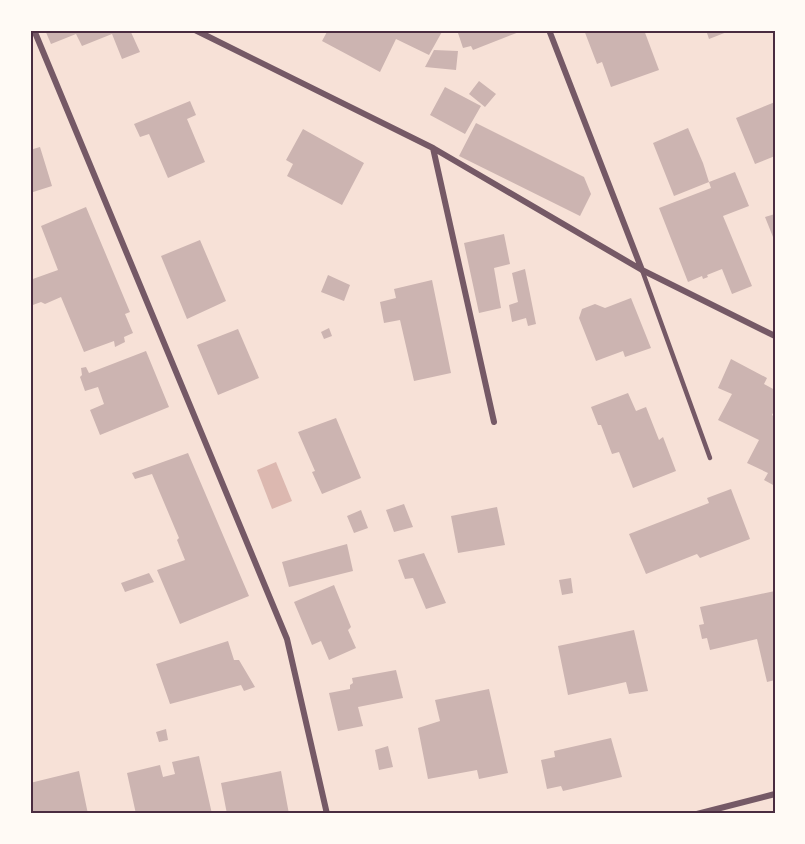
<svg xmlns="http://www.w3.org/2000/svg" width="805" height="844" viewBox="0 0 805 844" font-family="Arial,sans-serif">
<rect width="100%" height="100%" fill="#f7e1d7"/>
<path fill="#dcb8b0" d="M276 462 292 501 272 509 257 470Z"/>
<path fill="#ccb4b1" d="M45 30H130L140 52 122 59 112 34 82 46 76 34 51 44Z
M328 30H443L429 55 396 39 380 72 322 41Z
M457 30H518L519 32 473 50 471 46 463 48Z
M584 30H644L659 70 611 87 602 62 597 64Z
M706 30H732L709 39Z
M434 50 458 51 456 70 425 67Z
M479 81 496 94 485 107 469 94Z
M445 87 481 106 465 134 430 115Z
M190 101 196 115 187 119 205 162 168 178 149 134 140 137 134 124Z
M775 102V156L755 164 736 118Z
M476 123 584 177 591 194 580 216 459 156Z
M688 128 703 163 709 182 674 196 653 143Z
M303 129 364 163 342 205 287 176 293 164 286 160Z
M40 147 52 186 30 193V150Z
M735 172 749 206 723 216 752 286 732 294 722 269 707 275 708 277 703 279 702 276 688 282 659 208 711 188 709 182Z
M86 207 130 312 125 314 133 333 124 337 125 342 115 347 114 341 84 352 61 297 45 304 41 302 30 306V280L58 270 41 226Z
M775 214V242L765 217Z
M504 234 510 264 494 268 501 308 479 313 464 243Z
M200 240 226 301 187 319 161 256Z
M525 269 536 324 528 326 526 318 512 322 509 305 518 302 512 273Z
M328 275 350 285 344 301 321 292Z
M432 280 451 373 414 381 400 320 384 323 380 302 396 298 394 289Z
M631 298 651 348 625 357 623 351 596 361 579 318 582 309 595 304 605 308Z
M329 328 332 336 324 339 321 332Z
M238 329 259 378 218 395 197 345Z
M146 351 169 407 100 435 90 410 104 404 98 387 85 391 80 377 82 375 81 368 86 367 89 373Z
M731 359 767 378 764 384 775 390V409L772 415 775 417V486L764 480 768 473 747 463 759 440 718 420 732 394 718 388Z
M628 393 636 411 646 407 659 440 663 437 676 471 633 488 619 452 612 454 601 425H598L591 407Z
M336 418 361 478 322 494 312 472 315 471 298 432Z
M188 453 249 596 180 624 157 570 185 560 177 540 179 538 152 474 135 479 132 473Z
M731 489 750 539 700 558 697 554 646 574 629 534 709 503 707 498Z
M404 504 413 527 394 532 386 510Z
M497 507 505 545 458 553 451 516Z
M361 510 368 528 354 533 347 516Z
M347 544 353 571 289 587 282 562Z
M424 553 446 603 426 609 413 578 405 579 398 560Z
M149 573 154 582 125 592 121 583Z
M571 578 573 593 562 595 559 580Z
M334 585 351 627 348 630 356 648 329 660 321 641 312 645 294 602Z
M775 591V680L767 682 757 639 710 650 707 638 702 639 699 625 704 624 700 607Z
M634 630 648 691 629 694 626 682 568 695 558 646Z
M228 641 234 660H239L255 687 244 691 241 685 170 704 156 664Z
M396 670 403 698 358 707 363 726 338 731 329 693 350 689V685L353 683 352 678Z
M489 689 508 773 479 779 477 770 428 779 418 728 440 721 435 700Z
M166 729 168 740 159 742 156 732Z
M611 738 622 777 563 791 561 786 547 789 541 760 555 757 554 751Z
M388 746 393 767 379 770 375 750Z
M199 756 212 814H136L127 773 160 765 163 777 175 774 172 762Z
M79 771 88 814H30V783Z
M281 771 289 814H227L221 783Z"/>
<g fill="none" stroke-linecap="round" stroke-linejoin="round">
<path stroke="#755966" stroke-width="4.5" d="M642 270 710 458"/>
<path stroke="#755966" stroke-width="6" d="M34 30 287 639 327 814
M195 30 433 148 642 270 775 336
M549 30 642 270
M433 148 494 422
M697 814 775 794"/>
</g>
<rect width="805" height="844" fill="none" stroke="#fffaf5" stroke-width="63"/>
<rect x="32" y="32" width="742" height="780" fill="none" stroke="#4a2c40" stroke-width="2"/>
</svg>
